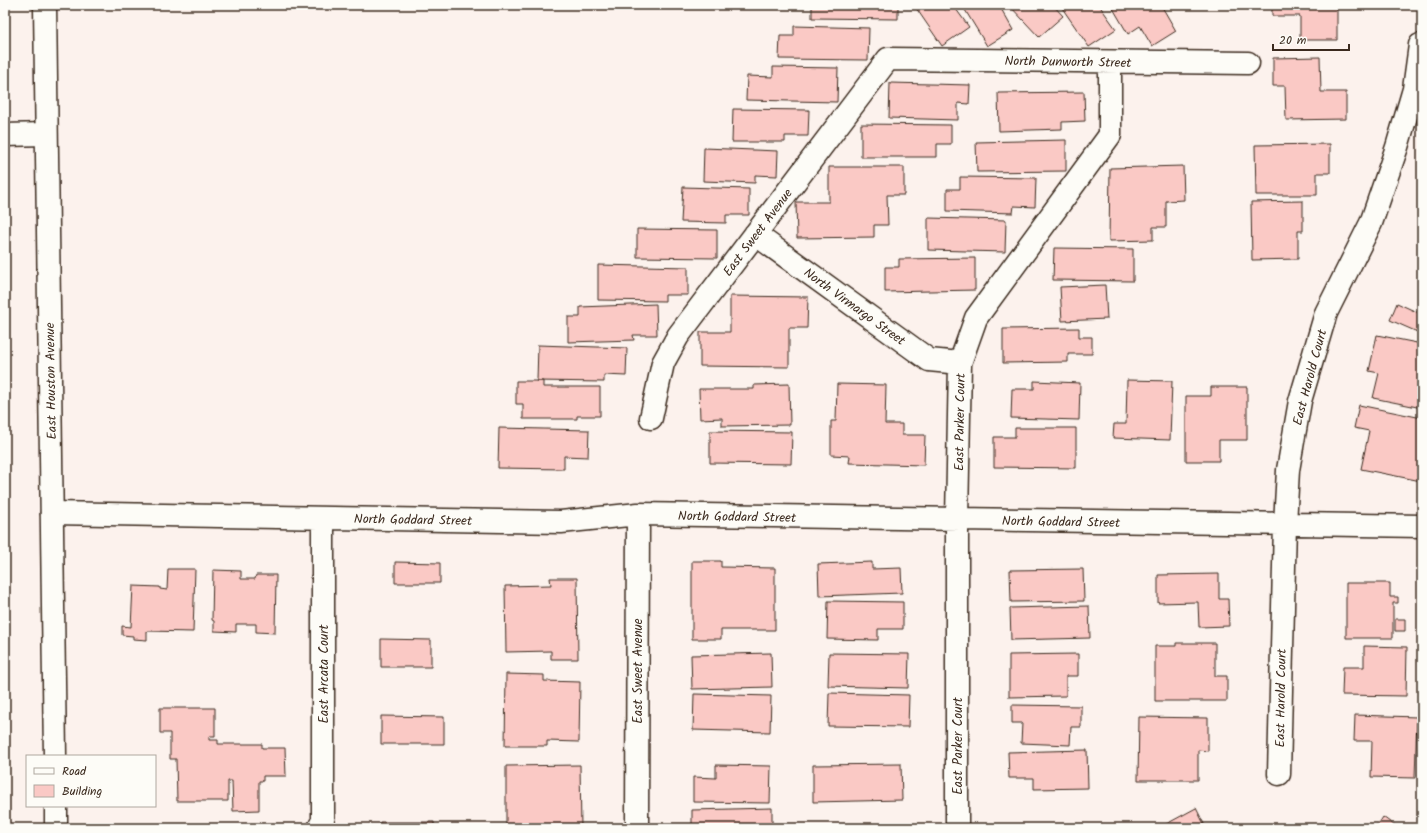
<svg xmlns="http://www.w3.org/2000/svg" width="1427" height="833" viewBox="0 0 1427 833" font-family="Kalam,sans-serif">
<rect width="100%" height="100%" fill="#fcf2ed"/>
<filter id="ink" filterUnits="userSpaceOnUse"><feTurbulence type="fractalNoise" baseFrequency=".025" numOctaves="2"/><feDisplacementMap in="SourceGraphic" scale="8" xChannelSelector="R" yChannelSelector="G"/><feConvolveMatrix kernelMatrix="1 2 1 2 8 2 1 2 1" color-interpolation-filters="sRGB"/></filter>
<g filter="url(#ink)">
<path fill="#fac9c5" stroke="#3b2a1e" d="M812 5H898V19L812 18Z
M914 5H953L969 27 942 46Z
M962 5H999L1013 30 987 46Z
M1009 5H1053L1063 16 1039 37Z
M1060 5H1099L1116 29 1089 47Z
M1111 5H1161L1176 31 1152 46 1140 26 1128 34Z
M1272 5H1337V40H1300V16H1272Z
M794 26 869 28 868 60 779 59 780 36H794Z
M1320 57 1321 92H1346V119L1286 120 1285 86H1273V58Z
M773 67 838 68 837 102 746 100 747 76 773 77Z
M890 83 970 85 969 104 958 103V120L889 118Z
M1084 92 1085 121 1062 122V129L999 131 998 93Z
M733 109 809 110 808 136H785V142H732Z
M861 124 951 125V144H937V157H861Z
M1066 140V171L977 172 976 142Z
M1330 144V173H1317V195H1256L1255 145Z
M704 148 778 151 777 176 755 175V183L703 181Z
M1183 166 1184 200 1166 201V227H1153V240L1109 241 1110 168Z
M829 167H904V195H887L888 225H874V237L797 238 796 202H829Z
M960 177 1036 178 1035 207 1014 206 1013 213 947 211V189H960Z
M683 187 749 189V215H726V223L681 222Z
M1303 201V231H1298V259L1252 260 1251 202Z
M928 218 1006 220 1005 252 928 250Z
M637 229 717 230V258L637 257Z
M1054 248 1133 249V281L1053 280Z
M975 258V290L885 292V267H899V259Z
M598 265 688 267V295H665V301L598 300Z
M1105 285 1107 319 1062 321 1060 287Z
M730 296 808 297 807 328H789V367L700 366V332H730Z
M1397 303 1421 314 1422 311V334L1390 320Z
M656 304 657 335H633L634 340 568 342V317H580V307Z
M1079 328V337H1092V354H1068V362L1003 363V329Z
M1377 335 1422 344V408L1373 398 1379 373 1369 371Z
M538 345 627 348 626 376 604 375V382L537 381Z
M1127 380 1172 381 1170 440 1113 438 1114 424H1126Z
M516 381H543V387H600V416H577V419H523V404H516Z
M1034 381 1080 383 1079 420 1011 418 1012 389H1034Z
M789 384 790 425 722 426V418L700 419 699 389H754V385Z
M837 384 886 385 885 424H902V435H925L924 465 849 463 850 456 831 455V421H836Z
M1211 387H1247V440H1219V461H1186V396H1211Z
M1359 405 1422 418 1421 481 1361 469 1369 431 1354 428Z
M499 428 589 430 588 457 564 456V469L498 468Z
M1015 428H1076V468L994 467V437H1015Z
M710 431 792 432 791 464 710 463Z
M692 561H721V567L775 568V630H721V639H692Z
M395 562 440 563V583H395Z
M872 562V569L901 568 902 593 819 596 818 564Z
M168 569H195L193 632 147 631V640L133 639V636L122 635V626L131 627 133 586 160 587V589L167 590Z
M1083 569 1084 601 1011 602 1010 570Z
M213 570 241 571V579H255L256 575H276L275 633 256 632V624H236V632L214 631V621L212 620Z
M1219 574V599H1228L1229 626 1199 627 1198 602 1158 603V575Z
M550 578H577L578 659H551V651L506 652 505 586 551 585Z
M1346 583H1390V597H1398V603H1393V638H1346Z
M828 601 903 602V629H878V640L827 639Z
M1089 606 1090 638 1011 640 1010 608Z
M1395 619H1405V631H1395Z
M381 639 431 640V667H381Z
M1176 643H1215V676H1227V701H1155V646H1176Z
M1364 646 1407 647 1406 696 1342 695 1343 667H1364Z
M771 653 772 687 692 689 691 655Z
M829 653 909 654 908 688 828 686Z
M1078 654V676H1066V696L1009 697V655Z
M506 674 544 675V681L580 682 579 742 547 741V746H505Z
M829 693 909 695 908 727 828 726Z
M694 694 771 696 770 732 693 730Z
M1012 705 1081 706V727H1071L1070 745 1021 743 1022 723H1012Z
M160 708H215V736H209V740H218V744H262V748H285L286 776H263V781H259V810L233 811 232 781H228V801H177L176 759H170V733H160Z
M1355 715 1417 717 1415 778 1371 777 1372 741H1354Z
M381 716 444 717V744H381Z
M1139 717 1208 718V751L1198 750V780H1138Z
M1087 750 1088 788 1034 789V778H1009L1008 752Z
M901 764 902 800 813 802V765Z
M580 765 581 828H506V766Z
M716 765 771 766 770 803 693 802V777L716 778Z
M772 808V828H692V810Z
M1196 808 1206 828H1159Z
M1383 817 1398 828H1376Z
M380 822H434V828H380Z
M1089 827V828H1063Z"/>
<g fill="none" stroke-linecap="round" stroke-linejoin="round">
<g stroke="#3b2a1e" stroke-width="25">
<path id="street" d="M5 135 46 134
M755 234 929 360 960 363
M651 418 663 363 678 336 888 59 1248 63
M52 513 561 522 638 514 1422 526
M1279 774 1285 524 1288 470 1300 401 1326 313 1371 223 1397 147 1414 89 1420 45
M319 828 323 820V518
M637 828 638 514
M957 828V519L960 363 976 318 1110 135V62"/>
</g>
<g stroke="#3b2a1e" stroke-width="25">
<path id="secondary" d="M45 5 55 756
M56 806V828"/>
</g>
<use href="#street" stroke="#fdfcf7" stroke-width="22"/>
<use href="#secondary" stroke="#fdfcf7" stroke-width="22"/>
</g>
</g>
<g text-anchor="middle" stroke-width="4" stroke-linejoin="round" paint-order="stroke">
<g font-size="13" fill="#3b2a1e" stroke="#fdfcf7">
<text transform="translate(1068 61) rotate(1)" y="5">North Dunworth Street</text>
<text transform="translate(757 232) rotate(-53)" y="5">East Sweet Avenue</text>
<text transform="translate(855 306) rotate(36)" y="5">North Virmargo Street</text>
<text transform="translate(1309 377) rotate(-75)" y="5">East Harold Court</text>
<text transform="translate(50 381) rotate(-91)" y="5">East Houston Avenue</text>
<text transform="translate(959 422) rotate(-89)" y="5">East Parker Court</text>
<text transform="translate(737 516) rotate(1)" y="5">North Goddard Street</text>
<text transform="translate(413 519) rotate(1)" y="5">North Goddard Street</text>
<text transform="translate(1061 521) rotate(1)" y="5">North Goddard Street</text>
<text transform="translate(637 671) rotate(-90)" y="5">East Sweet Avenue</text>
<text transform="translate(323 674) rotate(-90)" y="5">East Arcata Court</text>
<text transform="translate(1280 698) rotate(-89)" y="5">East Harold Court</text>
<text transform="translate(957 746) rotate(-90)" y="5">East Parker Court</text>
</g>
</g>
<rect width="1427" height="833" fill="none" stroke="#fdfcf7" stroke-width="20"/>
<rect x="10" y="10" width="1407" height="813" fill="none" stroke="#3b2a1e" stroke-width="1.5" filter="url(#ink)"/>
<rect x="26" y="755" width="130" height="52" fill="#fdfcf7" stroke="#afa8a0"/>
<rect x="34" y="768" width="20" height="6" fill="#fdfcf7" stroke="#afa8a0"/>
<text x="62" y="775" font-size="12" fill="#3b2a1e">Road</text>
<rect x="34" y="785" width="20" height="12" fill="#fac9c5" stroke="#afa8a0"/>
<text x="62" y="795" font-size="12" fill="#3b2a1e">Building</text>
<path d="M1273 44v6h76v-6" fill="none" stroke="#3b2a1e" stroke-width="2"/>
<text x="1279" y="44" font-size="12" fill="#3b2a1e" stroke="#fdfcf7" stroke-width="3" paint-order="stroke">20 m</text>
</svg>
